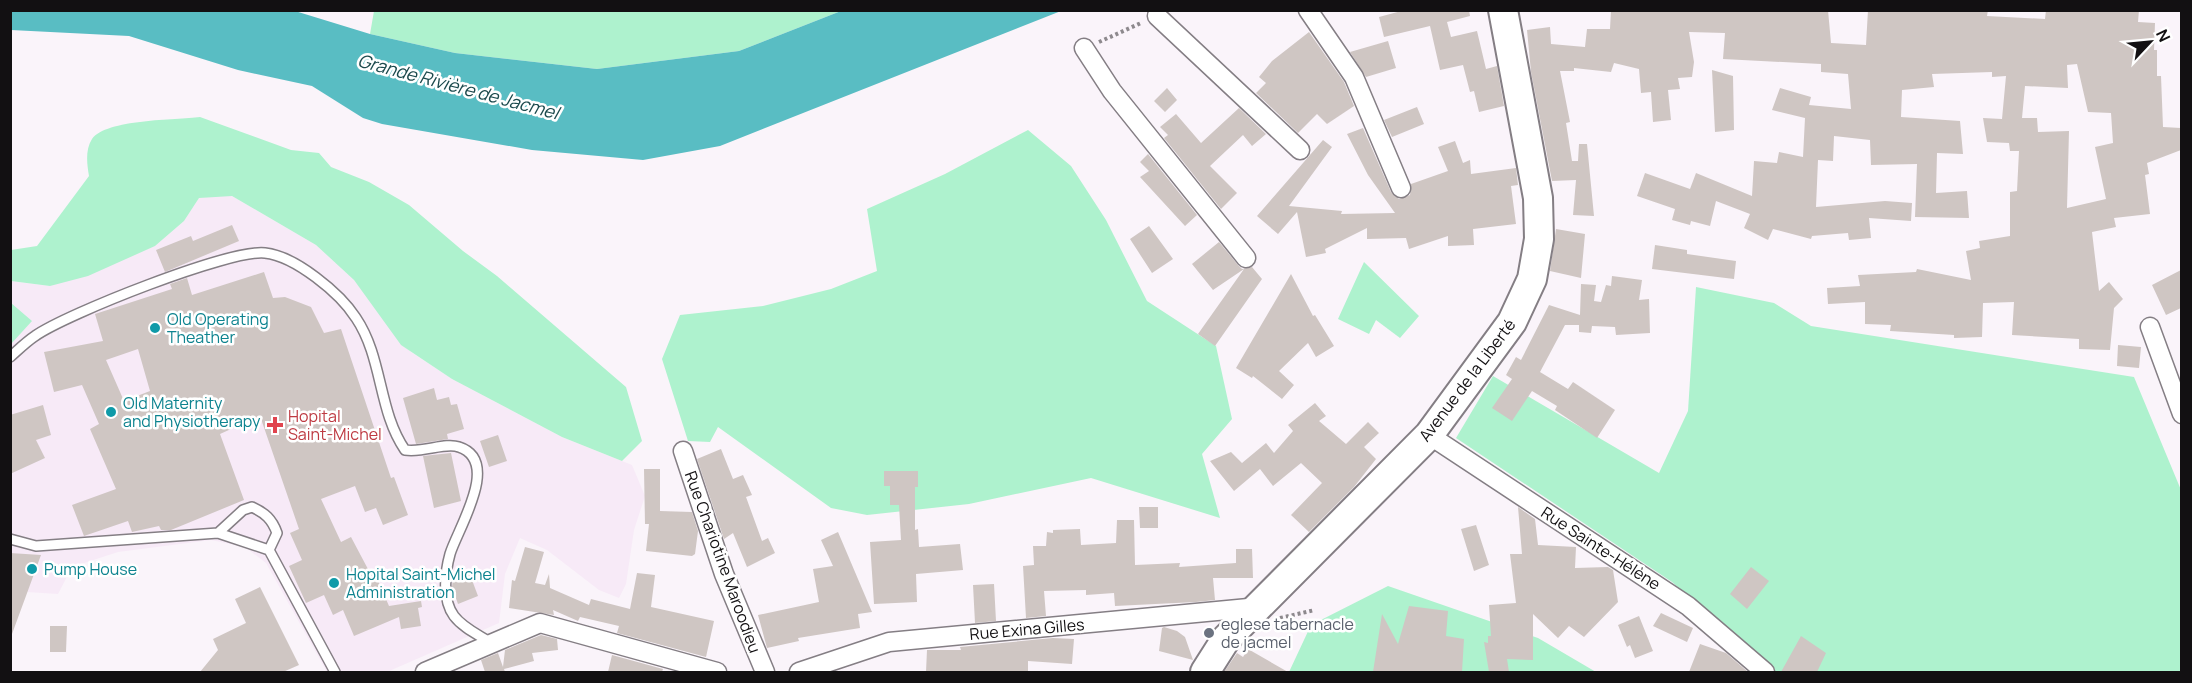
<svg xmlns="http://www.w3.org/2000/svg" width="2192" height="683" viewBox="0 0 2192 683" font-family="Manrope,sans-serif">
<rect width="100%" height="100%" fill="#faf4fa"/>
<path fill="#f7eaf7" d="M213 196H232L316 245 354 280 411 352 452 379 562 437 632 465 645 496 634 530 626 584 619 598 599 590 547 550 520 538 505 574 499 623 387 672H327L266 563 245 547 211 540 118 552 72 567 58 594 11 591 10 281 50 286 155 246 184 221 199 198Z"/>
<path fill="#aef2ce" d="M374 11H841L739 51 597 69 455 53 370 34Z
M200 117 291 150 319 153 331 167 369 182 409 205 463 251 497 276 626 387 642 441 622 461 562 437 452 379 401 345 354 280 316 245 232 196 199 198 184 221 155 246 88 276 50 286 11 281V250L37 246 89 176C87 164 85 150 92 139 106 119 176 120 200 117Z
M1028 130 1071 166 1106 220 1147 301 1216 346 1232 419 1202 454 1220 518 1091 478 969 504 867 515 831 508 718 427 710 442 688 441 662 359 680 315 763 306 831 289 877 271 867 209 945 174Z
M1364 262 1419 316 1400 338 1376 320 1369 334 1338 319Z
M1696 287 1774 303 1811 326 2134 377 2181 490V672H1774L1672 582 1456 438 1493 376 1659 473 1688 411Z
M11 303 32 321 11 344 10 304Z
M1388 586 1538 638 1596 672H1289L1311 625Z"/>
<path fill="#59bdc3" d="M10 11H295L370 34 455 53 597 69 739 51 841 11H1061L720 146 643 160 532 150 382 124 363 118 312 86 238 70 129 36 11 30Z"/>
<path fill="#cfc6c3" fill-rule="evenodd" d="M1405 10H1469L1470 16 1447 22 1451 37 1477 31 1486 69 1497 66 1504 106 1479 112 1474 91 1470 92 1463 65 1440 70 1430 26 1384 37 1379 17Z
M1611 10H1828L1831 43 1866 45 1868 10H1988L1987 16 2045 19 2046 10H2139L2138 22 2155 23 2154 50H2157V76H2161L2163 127 2181 128V150L2147 163 2149 174 2145 175 2150 214 2114 218 2116 227 2092 232 2099 291 2109 282 2123 299 2114 308 2110 350 2079 349V339L2012 335 2014 302 1983 303 1982 337 1954 338V335L1890 331 1891 325 1865 324V302L1828 304 1827 288 1860 286 1858 275 1916 272 1917 269 1971 280 1966 251 1980 248 1979 241 2010 236V192L2017 191 2019 151H2010L2009 143 1987 142 1983 118 2002 119 2006 76 1992 77V72L1932 74 1934 87 1902 90 1901 117 1960 121 1963 154 1937 153 1936 193 1967 191 1969 218 1915 217 1917 164 1871 165 1870 140 1834 136 1833 161 1818 160 1816 207 1885 201 1912 203 1911 221 1869 218 1871 238 1849 240 1848 233 1812 236 1811 239 1773 229 1768 240 1744 228 1750 214 1716 201 1710 226 1691 221 1690 225 1672 220 1675 209 1637 196 1645 173 1690 189 1696 173 1752 196 1754 161 1777 163 1779 152 1803 157 1805 118 1772 110 1780 88 1811 97 1809 105 1851 109 1848 74 1821 72V64L1723 59 1725 33 1689 32 1694 62 1692 77 1678 78 1680 89 1668 90 1671 120 1653 122 1651 92 1641 93 1639 69 1614 63 1611 72 1574 68V71H1560L1570 122 1566 123 1572 161H1578L1579 144H1587L1594 216 1573 215 1576 180 1552 181 1531 72 1527 30 1550 27 1551 44 1585 47 1587 29H1610ZM2077 64 2088 112 2111 113 2113 143 2095 147 2106 199 2067 208 2069 131 2038 132 2037 118H2022L2025 86 2068 88 2067 65Z
M1309 32 1344 82 1354 106 1327 124 1317 114 1298 133 1256 93 1266 83 1259 77 1272 61Z
M1388 41 1396 68 1366 77 1350 52Z
M1712 70 1733 76 1734 130 1715 132Z
M1167 88 1177 100 1165 112 1154 101Z
M1417 107 1424 124 1392 137 1384 120Z
M1239 108 1266 134 1252 146 1243 135 1210 166 1237 193 1221 209 1164 138 1168 135 1160 127 1176 114 1201 143Z
M1363 128 1391 192 1399 199 1410 195 1411 184 1448 171 1438 147 1455 141 1463 163 1470 160 1471 174 1516 168 1518 185 1511 186 1516 224 1473 229 1474 245 1448 246V236L1409 249 1406 238 1367 239V228L1325 249 1326 253 1306 257 1297 212 1278 234 1257 216 1323 140 1332 147 1289 206 1342 211 1341 214 1395 213 1368 175 1347 134Z
M1148 154 1197 215 1185 226 1140 177 1149 171 1140 162Z
M232 225 239 241 165 272 156 250 191 236 193 241Z
M1149 226 1173 259 1152 273 1130 239Z
M1556 229 1585 234 1581 278 1550 271Z
M1219 242 1238 265 1242 269 1252 267 1262 279 1215 346 1198 334 1244 269 1213 290 1192 264Z
M1655 245 1687 250V254L1736 261 1734 279 1652 269Z
M2181 270V308L2166 315 2152 285Z
M264 272 273 298 285 297 311 307 324 333 341 329 391 478 394 477 408 515 383 525 376 508 365 512 355 486 321 499 341 542 351 537 369 571 373 569 389 606 421 601 422 607 418 608 421 626 401 629 399 617 354 636 343 610 333 615 324 595 306 603 289 566 302 560 290 533 299 529 260 416 220 434 244 500 171 530H161L159 526 132 532 128 521 84 536 72 505 116 489 90 429 99 424 82 385 54 392 44 352 103 341 95 314 172 289 170 284 187 278 192 295ZM138 349 150 391 124 401 106 360Z
M1291 274 1313 316 1315 315 1334 346 1316 357 1308 343 1279 371 1294 385 1282 399 1253 376 1252 378 1236 368Z
M1612 276 1642 280 1639 300 1649 299 1650 333 1616 335 1615 327 1592 326 1591 333 1579 332V325H1565L1540 372 1568 389 1573 382 1615 410 1597 438 1555 410 1557 406 1532 391 1512 421 1492 408 1512 379 1506 375 1516 357 1521 360 1549 305 1580 315 1581 284 1596 285 1594 301 1601 302 1606 285 1611 286Z
M2118 345 2141 347 2139 368 2117 366Z
M434 388 437 400 449 397 451 405 457 404 464 429 447 434 448 439 416 444 403 398Z
M1315 403 1326 416 1319 421 1346 444 1368 422 1379 433 1364 447 1376 459 1354 487 1309 532 1291 515 1322 483 1301 463 1273 486 1260 469 1234 491 1210 461 1231 452 1242 463 1266 443 1274 453 1293 431 1288 425Z
M43 405 51 435 36 440 45 458 10 474V415Z
M498 435 507 461 489 467 480 441Z
M721 449 733 479 743 475 752 495 746 497 762 541 768 538 775 553 747 567 733 533 724 539 697 459Z
M451 453 461 501 434 508 423 456Z
M644 469H660V511L692 512 698 531 695 554 692 556 646 551 649 524H645Z
M884 471H918V487H915V530L918 529 919 547 960 544 963 570 916 574 917 602 874 604 870 542 901 540 899 505H890V486H884Z
M1139 507H1158V528H1140Z
M1518 507 1535 519 1538 545 1576 547 1575 568 1608 567 1613 570 1618 602 1584 637 1569 626 1558 638 1533 614V660L1507 659 1509 672H1489L1484 642 1488 643V636H1491L1489 605 1516 603 1510 554H1522Z
M1117 520H1134L1135 565 1180 563 1179 567 1236 563V549H1252L1253 578H1213L1215 600 1196 602 1115 606 1114 593 1086 595V590L1044 591 1046 616 1026 618 1023 566 1034 565 1033 546H1046L1047 532 1053 533V530L1080 529 1081 545 1116 543Z
M1476 525 1489 565 1474 571 1461 529Z
M838 532 872 612 858 614 860 628 798 638 799 641 767 648 758 615 819 602 813 569 833 566 821 540Z
M525 547 544 552 535 583 545 585 549 574 550 588 589 605 591 599 630 609 637 573 655 575 651 607 714 621 706 657 617 633 619 626 580 617 578 621 553 610 554 615 509 608 512 580 515 581Z
M10 553 41 555 12 634 10 633Z
M1751 567 1769 581 1747 609 1730 594Z
M469 572 478 596 458 604 452 587 453 578Z
M994 584 996 621 975 623 973 585Z
M260 587 299 665 283 672H200L218 650 213 639 246 623 235 599Z
M1409 606 1448 611 1446 636 1464 639 1462 672H1373L1382 614 1398 644Z
M1661 613 1693 628 1687 642 1653 626Z
M1639 616 1653 651 1635 658 1630 645 1627 647 1618 625Z
M50 626H67L66 652H50Z
M1164 627 1177 631 1185 637 1193 660 1159 651 1162 628Z
M541 635 557 639 558 650 532 653 534 661 504 669 505 672H485L481 660 498 653 503 667 505 650Z
M1801 636 1826 653 1817 672H1781Z
M1053 638 1074 639 1072 664 1028 661V672H926L927 650H961L960 647Z
M1700 644 1726 653 1748 672H1689Z
M1248 649 1288 672H1224L1237 653 1243 657Z
M612 655 663 669 662 672H608Z"/>
<g fill="none" stroke-linecap="round" stroke-linejoin="round">
<g stroke="#847e84" stroke-width="12">
<path id="lane" d="M10 357C18 350 26 342 35 336 66 314 230 249 265 253 295 256 340 293 356 318 383 358 378 411 405 450 424 453 445 442 459 447 502 461 457 530 450 554 445 572 442 600 454 616 463 628 479 635 491 643
M218 533 243 510 252 507C265 513 272 519 277 533L269 550
M10 539 36 546 218 533 269 550 335 672"/>
</g>
<g stroke="#847e84" stroke-width="21">
<path id="street" d="M1308 10 1354 77 1401 188
M1157 16 1300 150
M1084 48 1112 91 1246 258
M2150 327 2182 414
M1429 435 1688 606 1765 672
M683 451 724 574 765 672
M425 672 540 623 717 672
M799 672 889 642 1259 607"/>
</g>
<g stroke="#847e84" stroke-width="32">
<path id="primary" d="M1205 672 1226 639 1429 435 1512 322 1532 279 1539 239 1538 198 1503 10"/>
</g>
<path stroke="#8d898d" stroke-width="4" stroke-dasharray="3 3" stroke-linecap="butt" d="M1099 42 1141 23
M1280 618 1315 610"/>
<use href="#lane" stroke="#fff" stroke-width="9"/>
<use href="#street" stroke="#fff" stroke-width="18"/>
<use href="#primary" stroke="#fff" stroke-width="28"/>
</g>
<g fill="#0f9aa8" stroke="#fff" stroke-width="2">
<circle cx="155" cy="328" r="6"/>
<circle cx="111" cy="412" r="6"/>
<circle cx="32" cy="569" r="6"/>
<circle cx="334" cy="583" r="6"/>
</g>
<path fill="#e0444e" stroke="#fff" stroke-width="2" d="M272 416h6v6h6v6h-6v6h-6v-6h-6v-6h6z"/>
<circle fill="#6b7280" stroke="#fff" stroke-width="2" cx="1209" cy="633" r="6"/>
<g text-anchor="middle" stroke-width="5" stroke-linejoin="round" paint-order="stroke">
<g font-size="16" fill="#0d838f" stroke="#fff" text-anchor="start">
<text x="167" y="325">Old Operating<tspan x="167" dy="18">Theather</tspan></text>
<text x="123" y="409">Old Maternity<tspan x="123" dy="18">and Physiotherapy</tspan></text>
<text x="44" y="575">Pump House</text>
<text x="346" y="580">Hopital Saint-Michel<tspan x="346" dy="18">Administration</tspan></text>
</g>
<g font-size="16" fill="#121012" stroke="#fff">
<text transform="translate(1467 380) rotate(-53)" y="6">Avenue de la Liberté</text>
<text transform="translate(1601 548) rotate(33)" y="6">Rue Sainte-Hélène</text>
<text transform="translate(723 562) rotate(70)" y="6">Rue Chariotine Maroodieu</text>
<text transform="translate(1027 629) rotate(-5)" y="6">Rue Exina Gilles</text>
</g>
<g font-size="16" fill="#be3a42" stroke="#fff" text-anchor="start">
<text x="288" y="422">Hopital<tspan x="288" dy="18">Saint-Michel</tspan></text>
</g>
<g font-size="16" fill="#5b616d" stroke="#fff" text-anchor="start">
<text x="1221" y="630">eglese tabernacle<tspan x="1221" dy="18">de jacmel</tspan></text>
</g>
<g font-size="18" font-style="italic" fill="#1c4a4d" stroke="#fff">
<text transform="translate(458 87) rotate(15)" y="6">Grande Rivière de Jacmel</text>
</g>
</g>
<rect width="2192" height="683" fill="none" stroke="#121012" stroke-width="24"/>
<g transform="translate(2150 42) rotate(64)" stroke="#ffffff" stroke-width="4.5" paint-order="stroke">
<path d="M0-4.5L10 22L0 15L-10 22Z" fill="#121012"/>
<text y="-9" font-size="16" font-weight="bold" text-anchor="middle" fill="#121012">N</text>
</g>
</svg>
